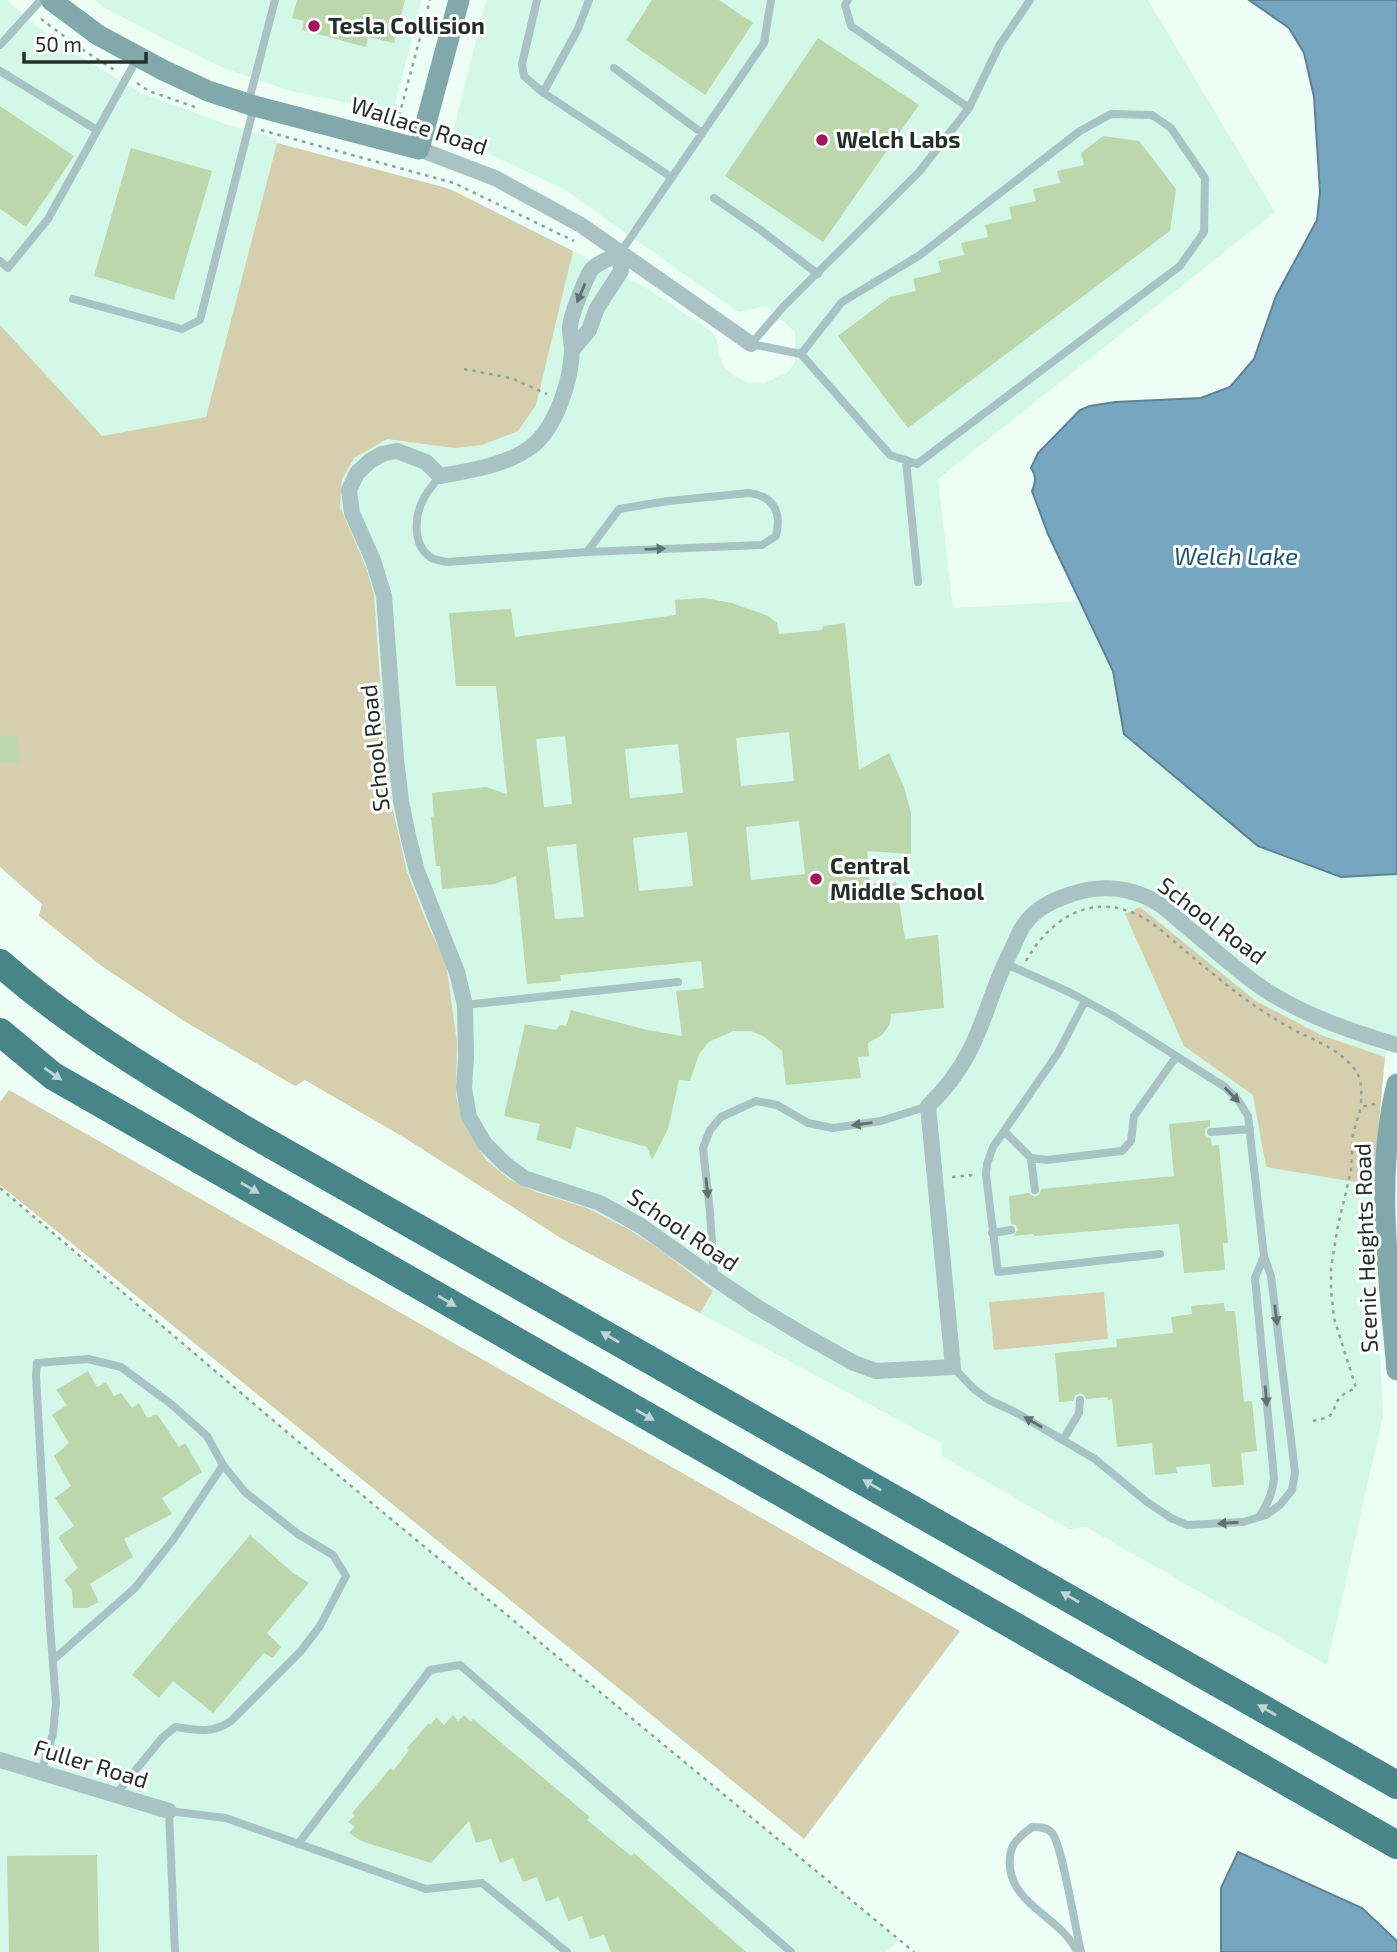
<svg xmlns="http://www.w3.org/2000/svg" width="1397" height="1952" viewBox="0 0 1397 1952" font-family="'Exo 2',sans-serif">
<rect width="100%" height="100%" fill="#edfef6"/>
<path fill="#d3f8e8" d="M0 0H7L35 25 80 56 143 94 226 124 277 139 276 147 277 143 450 189 573 251 648 289 711 331 717 340 718 352 724 366 734 376 749 383H764L788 372 795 362V332L766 306 738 312 562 188 452 137 486 0H1148L1275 212 938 479 953 608 1397 584V1035L1385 1057 1373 1185 1383 1416 1327 1665 1086 1527 1069 1529 942 1456 941 1443 564 1240 405 1138 305 1080 295 1086 184 1021 103 967 39 916 42 904 0 867Z
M95 0H422L393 112 290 91 221 67 156 35 103 7Z
M0 1188 355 1489 899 1940 886 1952H0Z"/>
<path fill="#d5cfad" d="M277 143 450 189 573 251 536 405 518 431 482 445 454 448 387 439 354 458 342 479 340 507 366 567 374 595 380 682 392 806 407 872 428 926 446 963 457 1043 456 1095 464 1125 486 1160 509 1179 536 1192 587 1208 628 1229 661 1250 713 1291 700 1313 564 1240 405 1138 305 1080 295 1086 184 1021 103 967 39 916 42 904 0 867V325L102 436 206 417Z
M1140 907 1256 1001 1321 1035 1385 1057 1373 1185 1266 1167 1253 1095 1184 1046 1125 914Z
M9 1090 960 1631 804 1839 0 1185V1102Z
M1104 1292 1108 1339 994 1350 989 1302Z"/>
<path fill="#77a6c1" stroke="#5e8294" stroke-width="2" d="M1249 0H1397V874L1341 877 1258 846 1124 734 1113 671 1048 534 1032 491C1036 483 1036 475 1031 468L1038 453 1080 410 1090 406 1115 402 1201 398 1230 387 1254 359 1276 296 1317 220 1320 192 1314 97 1304 53 1289 28Z
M1238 1852 1362 1908 1397 1941V1952H1221V1888Z"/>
<path fill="#bdd7ac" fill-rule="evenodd" d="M297 0H405L394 43 368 37 366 47 302 30 304 21 292 18Z
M652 0H719L753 23 705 95 626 40Z
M818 38 919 105 823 242 725 176Z
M0 106 74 156 26 227 0 209Z
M1103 136 1139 141 1176 189 1170 231 908 428 838 336 890 297 916 291 913 279 941 272 938 261 964 255 961 243 988 237 985 225 1012 219 1009 207 1036 201 1033 189 1060 183 1057 171 1084 165 1081 153Z
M131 148 212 171 174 300 94 276Z
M704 598 732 603 768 616 777 623 779 634 822 630 823 626 845 623 859 770 889 753 904 787 911 813V854L867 851 870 884 896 882 905 939 938 935 944 1008 891 1014 890 1024 882 1035 868 1043 869 1056 858 1057 861 1078 786 1085 782 1051 763 1036 751 1031H733L709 1042 699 1054 690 1081 679 1080 668 1129 652 1160 647 1147 576 1127 571 1149 536 1140 540 1124 504 1116 525 1024 556 1030 560 1025 566 1026 571 1010 647 1030 682 1036 676 991 704 988 701 961 560 975 561 981 527 984 516 876 495 884 442 889 440 866H436L431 817 434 816 432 793 486 787 507 794 496 686H456L449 613 511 609 515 637 676 615 675 600ZM789 732 794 781 741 786 736 738ZM565 736 572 804 544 807 536 739ZM678 744 683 793 630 798 625 749ZM799 821 805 874 751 880 746 827ZM687 832 693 886 639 891 633 838ZM576 844 584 917 555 919 547 847Z
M17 735 19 762 0 763V737Z
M1210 1120V1126L1205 1129V1135L1211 1139 1212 1146 1219 1145 1228 1243H1223L1225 1270 1184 1273 1179 1224 1034 1236V1234L1013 1236 1018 1230 1016 1225 1011 1224 1009 1196 1029 1193 1035 1197 1039 1195 1041 1189 1174 1176 1169 1124Z
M1224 1303 1225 1311H1235L1244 1402 1252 1401 1257 1451 1241 1453 1244 1485 1212 1487 1210 1464 1176 1467 1177 1473 1155 1475 1152 1443 1117 1447 1112 1399 1108 1400V1397L1086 1399 1084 1395 1080 1393 1075 1396 1073 1401 1059 1402 1055 1353 1117 1347 1116 1339 1173 1333 1171 1317 1192 1314 1191 1306Z
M88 1371 97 1387 106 1382 114 1396 121 1393 132 1408 139 1403 147 1418 157 1414 179 1447 185 1443 202 1472 162 1498 172 1514 124 1539 133 1557 90 1584 99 1602 87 1608H73L72 1590 64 1580 78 1568 58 1537 74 1526 55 1498 71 1486 54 1456 69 1443 52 1415 67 1405 56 1390Z
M250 1535 293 1573 309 1583 267 1633 281 1647 273 1658 264 1653 213 1713 173 1681 159 1698 132 1675Z
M453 1715 458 1721 464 1715 471 1722 473 1719 590 1817 587 1820 631 1856 634 1853 746 1952H611L604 1935 590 1939 582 1916 568 1921 559 1897 546 1902 537 1877 523 1882 513 1858 500 1863 491 1839 476 1843 469 1821 431 1863 361 1841 349 1833 355 1827 348 1822 355 1816 352 1813 391 1768 393 1771 409 1750 407 1748 429 1723 431 1725 436 1717 444 1725Z
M97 1855 99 1952H9L7 1856Z"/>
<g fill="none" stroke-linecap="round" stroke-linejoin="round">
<path stroke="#93a19a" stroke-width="2.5" stroke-dasharray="3.5 5" stroke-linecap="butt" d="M41 19 80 48 116 71
M137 83 149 91 195 107
M397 124 430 0
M261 130 454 183 574 241
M464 369 511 378 547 394
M1026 961C1049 920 1089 893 1136 914 1154 922 1168 937 1183 949 1207 969 1231 990 1258 1008 1270 1016 1282 1023 1294 1030 1316 1041 1341 1050 1356 1071 1363 1081 1361 1095 1361 1107
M952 1177 973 1175
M0 1188 321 1461 914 1952
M1313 1421 1329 1417 1334 1410 1336 1402 1345 1393 1356 1388 1334 1318 1331 1290V1268L1338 1225 1351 1171 1353 1134 1361 1107 1375 1104"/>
<path stroke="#a9c3c5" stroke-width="8" d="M537 0 522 64 524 76 541 91 671 177
M848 0 845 5 851 26 969 108
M0 45 41 0
M614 68 702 133
M0 71 97 130
M543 93 578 29 589 0
M248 104 275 0
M714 198 759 229 818 274
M620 253 764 43 771 0
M0 261 8 268 48 219 138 57
M73 299 182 329 200 320 254 106
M801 354 842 302 920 255 1080 131 1111 114 1152 115 1171 128 1205 178 1204 232 1180 266 917 464 890 455 801 354 751 344 784 306 919 172 969 108 999 46 1030 0
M906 460 918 582
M440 476C434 484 427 491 423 500 414 517 413 545 430 557 434 560 442 561 447 562L587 552 762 545 776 536C782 513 774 496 749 493L668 501 619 509 587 552
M1085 1001 1058 1053 993 1147 987 1164 986 1174 998 1272 1160 1254
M465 1005 678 982
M1005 1132 1031 1158 1047 1160 1122 1151 1131 1141 1134 1116 1176 1057
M1211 1132 1250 1129
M1031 1158 1035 1190
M992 1233 1011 1230
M714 1277 710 1212 703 1148 710 1130 721 1117 756 1101 777 1105 808 1123 833 1128 881 1121 928 1106
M953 1367 974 1389 989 1400 1015 1412 1095 1459 1147 1502 1171 1518 1187 1525 1243 1522 1266 1515 1280 1505 1292 1490 1295 1472 1271 1276 1264 1256 1248 1116 1238 1100 1225 1087 1113 1016 1069 992 1004 963
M1063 1440 1079 1413 1080 1400
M1259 1517C1268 1504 1273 1493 1274 1478L1255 1278 1264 1256
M53 1660 135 1588 173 1540 223 1465
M41 1772 53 1734 56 1702 50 1626 36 1375 37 1363 88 1359 121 1367 171 1404 207 1436 223 1465 245 1492 298 1534 333 1555 346 1576 320 1626 301 1651 231 1721C213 1734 196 1730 175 1727L162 1738 116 1794
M298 1844 430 1670 460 1665 791 1952
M175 1952 169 1811 226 1818 426 1889 482 1883 567 1952
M1077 1952C1062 1918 1015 1907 1010 1868 1008 1846 1015 1840 1032 1827 1039 1827 1047 1827 1052 1833 1062 1844 1076 1932 1081 1952"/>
<path stroke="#a9c3c5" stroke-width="16" d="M419 149 495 178 581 225 751 344
M620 253C612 258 598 262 592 269 586 277 569 319 570 329 570 336 572 343 572 350 571 381 556 428 531 447 507 465 469 471 440 476L426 462 397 451 382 454 370 461 357 473 349 490 352 513 373 560 384 596 396 758 401 801 409 840 417 871 457 972 465 1005 466 1057 464 1088 469 1117 485 1144 505 1164 524 1178 600 1203 641 1226 714 1278 757 1307 809 1338 854 1363 876 1371 953 1367 928 1106C945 1090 958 1073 969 1052 986 1019 994 982 1012 949 1016 940 1020 929 1027 921 1037 908 1056 899 1072 894 1095 886 1121 886 1144 896 1160 902 1174 916 1187 927 1214 949 1240 974 1270 993 1309 1017 1353 1032 1397 1045
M572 350 589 330 597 308 621 271 620 253
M0 1760 169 1811"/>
<path stroke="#81a9ab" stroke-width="21" d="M51 0 98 35 163 70 208 91 254 106 419 149 459 0
M1397 1084C1374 1176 1389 1276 1397 1370"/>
<path stroke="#478588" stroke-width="28" d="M0 963C72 1027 160 1078 242 1128L1397 1785
M0 1032 53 1076 1397 1845"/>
</g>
<defs><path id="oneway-solid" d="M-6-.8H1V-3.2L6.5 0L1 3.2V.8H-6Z" transform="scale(1.75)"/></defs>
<g fill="#607270">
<use href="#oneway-solid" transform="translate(581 293) rotate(113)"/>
<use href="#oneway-solid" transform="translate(655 549) rotate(-2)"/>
<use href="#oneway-solid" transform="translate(1232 1095) rotate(46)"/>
<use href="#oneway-solid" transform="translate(862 1124) rotate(172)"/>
<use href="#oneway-solid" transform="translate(707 1188) rotate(84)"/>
<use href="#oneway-solid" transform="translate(1276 1315) rotate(83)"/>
<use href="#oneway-solid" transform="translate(1266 1396) rotate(85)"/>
<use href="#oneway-solid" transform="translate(1033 1422) rotate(-150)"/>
<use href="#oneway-solid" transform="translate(1228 1523) rotate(176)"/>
</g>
<g fill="#bfd4d5">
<use href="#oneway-solid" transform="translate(53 1074) rotate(35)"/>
<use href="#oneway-solid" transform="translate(250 1188) rotate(30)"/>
<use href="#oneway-solid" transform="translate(447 1301) rotate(30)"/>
<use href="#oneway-solid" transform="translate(610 1337) rotate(-150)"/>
<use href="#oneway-solid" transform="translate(645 1415) rotate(30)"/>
<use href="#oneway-solid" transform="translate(872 1485) rotate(-150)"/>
<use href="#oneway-solid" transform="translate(1070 1597) rotate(-150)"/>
<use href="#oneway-solid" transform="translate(1267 1710) rotate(-150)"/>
</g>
<g fill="#a4165b" stroke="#fff" stroke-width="2.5">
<circle cx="314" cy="26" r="7"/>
<circle cx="822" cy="140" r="7"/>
<circle cx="816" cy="879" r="7"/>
</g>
<g text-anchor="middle" stroke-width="6" stroke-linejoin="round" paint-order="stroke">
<g font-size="23" font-weight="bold" fill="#242f2a" stroke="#fff" text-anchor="start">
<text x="328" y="34">Tesla Collision</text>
<text x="836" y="148">Welch Labs</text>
<text x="830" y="874">Central<tspan x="830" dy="26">Middle School</tspan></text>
</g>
<g font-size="23" fill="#242f2a" stroke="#fff">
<text transform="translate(419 126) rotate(18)" y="8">Wallace Road</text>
<text transform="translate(375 748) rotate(-96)" y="8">School Road</text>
<text transform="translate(1212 921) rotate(37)" y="8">School Road</text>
<text transform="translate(683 1230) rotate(34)" y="8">School Road</text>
<text transform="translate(1366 1248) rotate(-92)" y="8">Scenic Heights Road</text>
<text transform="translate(91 1764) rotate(17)" y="8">Fuller Road</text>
</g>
<g font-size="24" font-style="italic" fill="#1a5471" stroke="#fff">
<text x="1236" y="565">Welch Lake</text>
</g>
</g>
<path d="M24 52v10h122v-10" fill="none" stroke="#242f2a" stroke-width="3.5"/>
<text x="35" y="52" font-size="21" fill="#242f2a" stroke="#ffffff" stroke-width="5" paint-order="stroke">50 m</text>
</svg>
